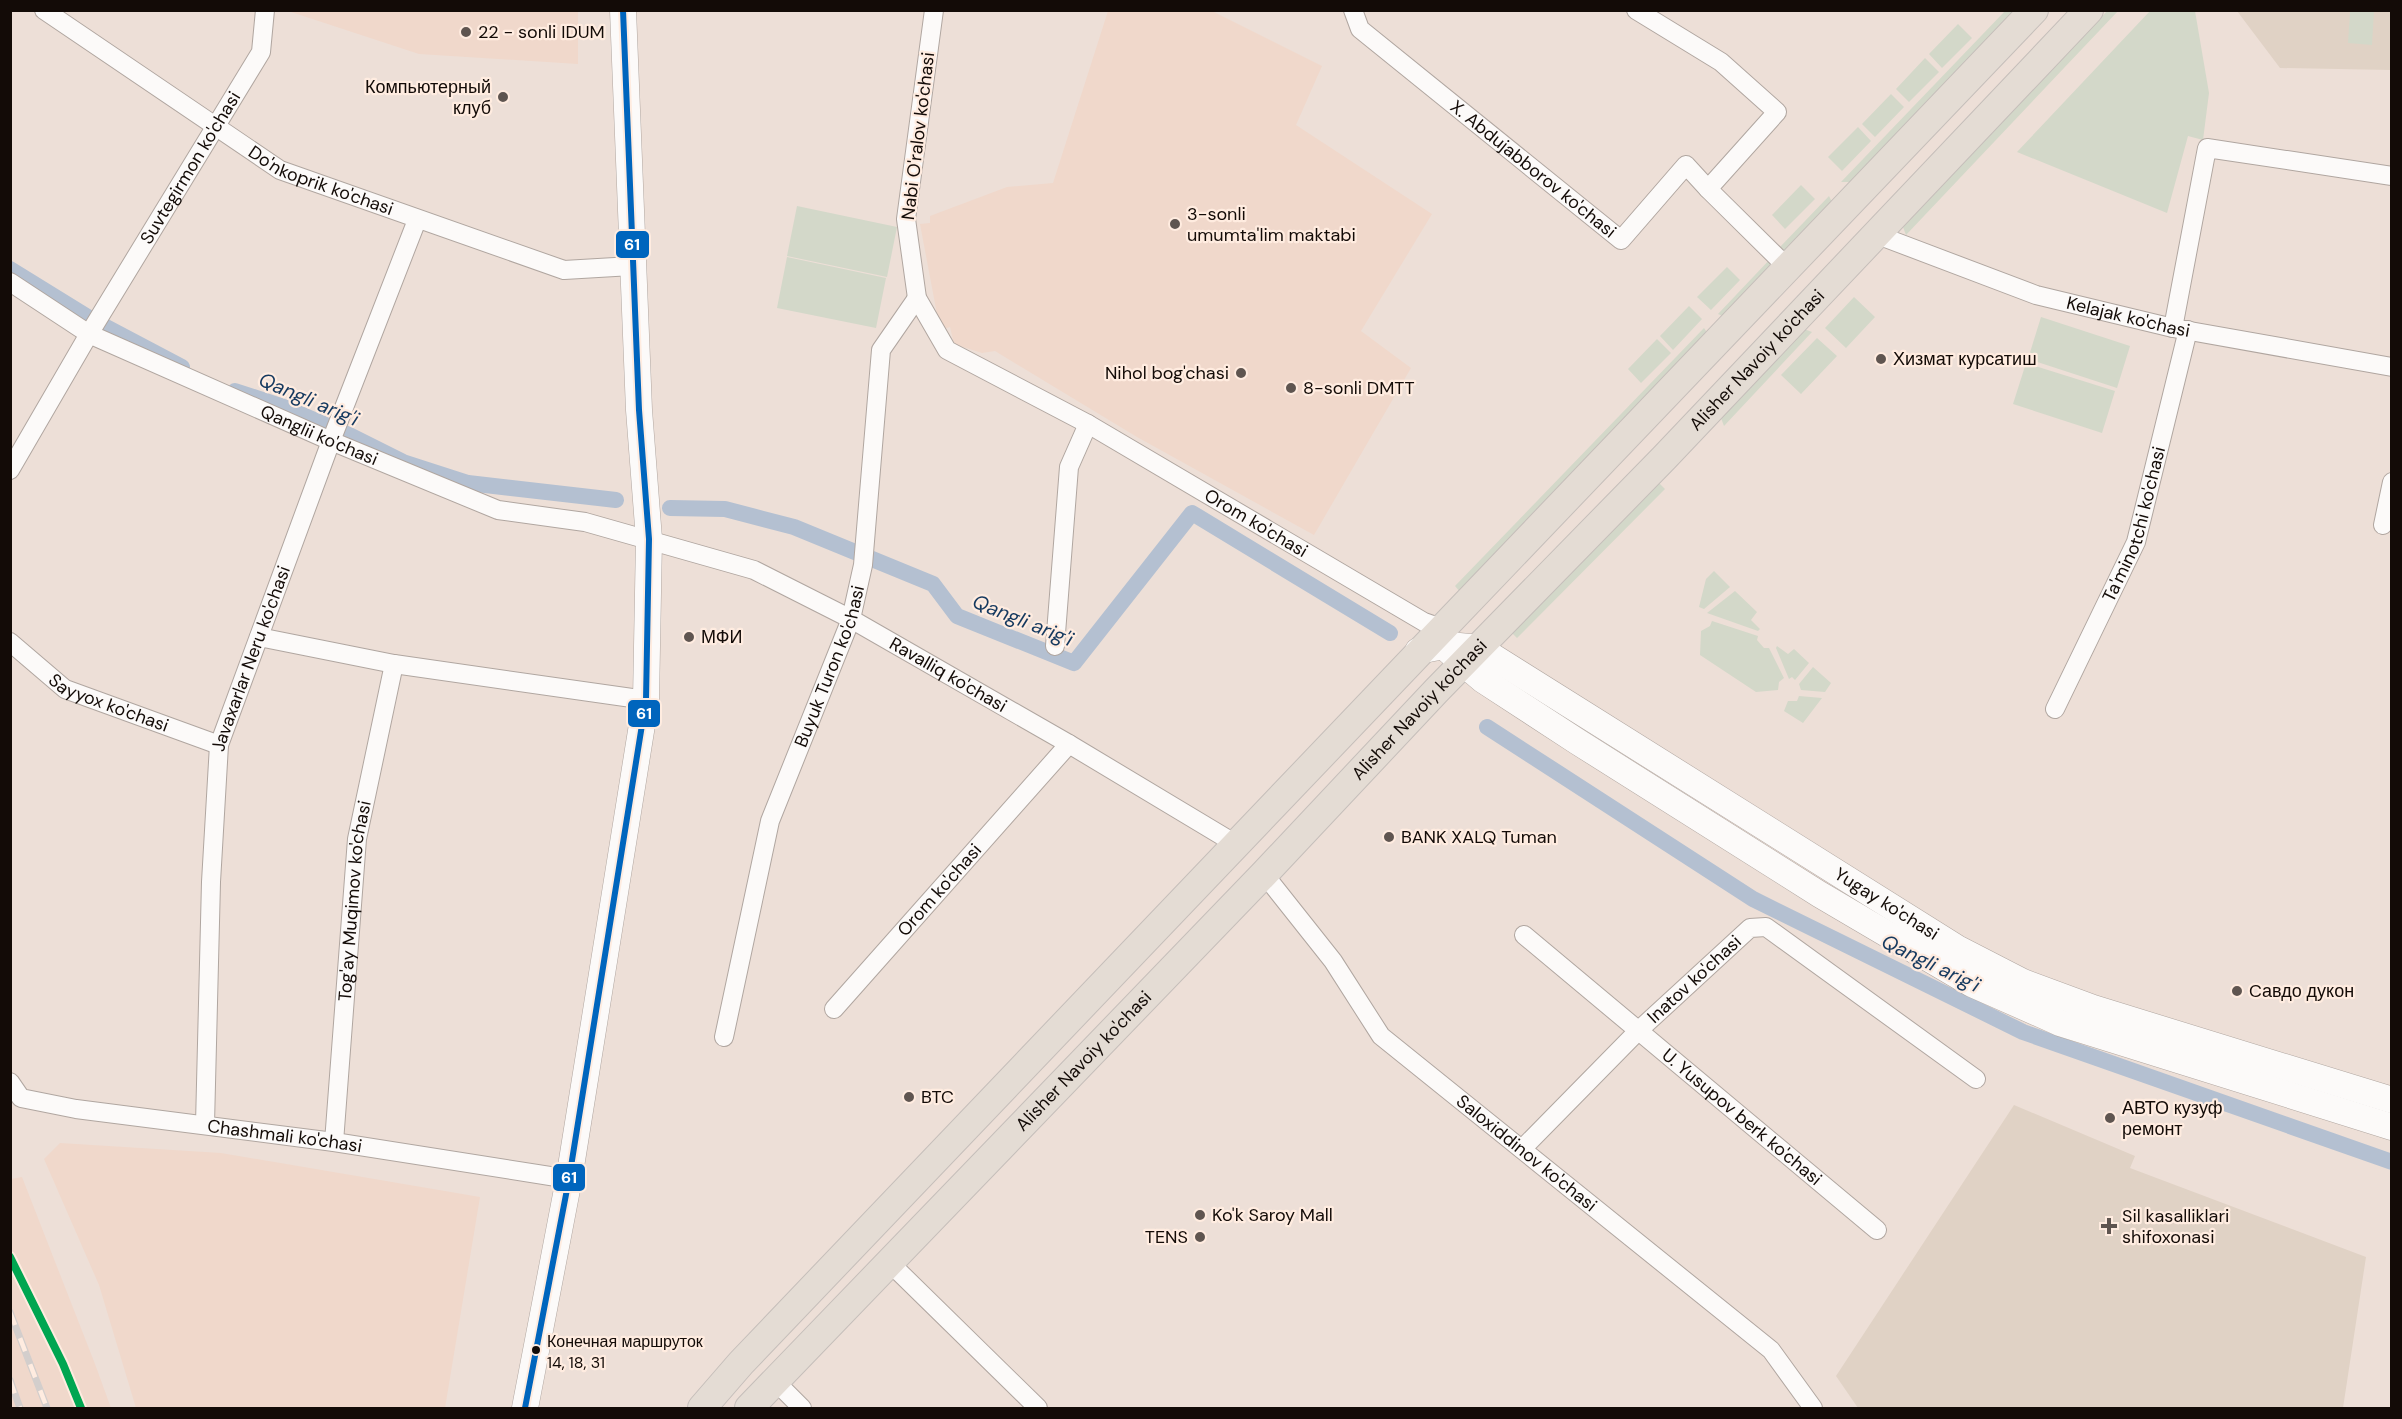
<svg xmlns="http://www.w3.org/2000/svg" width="2402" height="1419" viewBox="0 0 2402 1419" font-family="'DM Sans',sans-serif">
<rect width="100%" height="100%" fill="#eddfd7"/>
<path fill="#f0d8cb" d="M288 11H578V64L419 54Z
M1108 11H1212L1322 66 1296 125 1432 214 1361 331 1411 368 1314 535 1137 437 995 351 982 353 954 344 950 327 940 330 920 224 930 223V216L1007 187 1053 183Z
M60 1143 221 1153 480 1197 445 1408H136L99 1285 44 1159Z
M22 1177 95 1364 111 1408H11V1179Z"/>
<path fill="#e0d2c5" d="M2237 11H2391V70L2280 68Z
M2014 1105 2135 1156 2130 1168 2366 1257 2343 1408H1858L1836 1376Z"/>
<path fill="#d3d8c9" d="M2005 11H2018L1853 182H1841Z
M2107 11H2118L1906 235 1903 227Z
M2150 11H2195L2209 93 2203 140 2188 136 2167 213 2017 152Z
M2350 11H2374L2372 45 2348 43Z
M1958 24 1972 38 1942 68 1929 54Z
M1925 58 1939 72 1909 102 1896 89Z
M1891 94 1904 107 1875 137 1862 124Z
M1858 127 1871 141 1842 171 1828 157Z
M1801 185 1815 199 1785 229 1772 215Z
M1829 196 1832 202 1787 253 1780 247Z
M797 206 897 227 887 277 787 256Z
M1773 256 1776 263 1725 317 1718 314Z
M787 257 886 278 876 328 777 308Z
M1727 267 1740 280 1711 310 1697 297Z
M1854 297 1875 317 1846 348 1825 328Z
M1689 306 1702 319 1673 350 1660 336Z
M2041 317 2130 346 2117 388 2028 359Z
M1704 328 1708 334 1461 593 1455 586Z
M1804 329 1812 332 1724 426 1721 418Z
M1817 338 1837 356 1801 394 1781 375Z
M1657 339 1671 353 1641 383 1628 369Z
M2026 363 2115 391 2102 433 2013 404Z
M1654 484H1660L1665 489 1517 638 1512 633Z
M1714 571 1730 587 1704 609 1699 607 1706 579Z
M1735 591 1757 612 1751 620 1760 629 1758 631 1707 613Z
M1712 621 1758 636 1757 640 1764 648H1769L1784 678 1779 682 1778 690 1756 692 1700 655 1701 631 1710 626Z
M1777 646 1788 654 1794 649 1809 663 1795 680 1792 677 1789 679 1776 648Z
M1813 667 1831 683 1825 692 1801 690 1799 684Z
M1799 696 1822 698 1803 723 1784 711 1788 701H1797Z"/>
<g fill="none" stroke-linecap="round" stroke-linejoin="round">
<path stroke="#b4c0d1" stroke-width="16" d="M10 269 91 319 182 367
M235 391 284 407 347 434 403 462 468 483 616 500
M670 508 725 509 794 527 933 584 957 616 1074 663 1192 513 1390 633
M1487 727 1753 899 2023 1032 2392 1162"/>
<g stroke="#b0a6a0" stroke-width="20">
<g id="street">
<path id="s1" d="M44 10 280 170 564 270 632 266"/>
<path id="s2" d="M934 10 906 219 917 298 947 350 1088 424 1424 622 1441 628"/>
<path id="s3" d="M1353 10 1360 29 1621 240 1686 165 1708 189"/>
<path d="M1636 10 1721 62 1777 112 1708 189 1789 269"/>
<path id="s4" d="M1875 234 2036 295 2173 328 2392 367"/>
<path id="s5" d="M10 282 89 334 331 441 498 510 585 522 754 570 851 619 1069 744 1234 843"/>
<path d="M2173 328 2207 148 2392 176"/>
<path id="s6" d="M10 470 89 334 261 52 265 10"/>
<path d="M2383 525 2392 482"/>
<path d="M259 637 394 664 646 700"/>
<path id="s7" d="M10 642 65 689 219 745"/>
<path d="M1055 646 1069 467 1088 424"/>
<path id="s8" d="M2055 709 2136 542 2188 330"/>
<path id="s9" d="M1264 874 1333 961 1381 1036 1771 1350 1813 1408"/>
<path id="s10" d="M1524 935 1877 1230"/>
<path id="s11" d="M834 1009 1069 744"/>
<path id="s12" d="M724 1037 770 821 851 619 863 565 881 350 917 298"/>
<path id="s13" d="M10 1082 21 1098 76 1109 334 1142 569 1179"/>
<path id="s14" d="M205 1124 211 882 219 745 331 441 417 220"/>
<path id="s15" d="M334 1142 357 839 394 664"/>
<path id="s16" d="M1522 1149 1638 1031 1750 928 1766 927 1976 1079"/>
<path d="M890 1263 1038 1408"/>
<path d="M776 1382 802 1408"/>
</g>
</g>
<g stroke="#b0a6a0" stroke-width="27">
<g id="secondary">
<path id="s17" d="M1418 651 1449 645 1479 648 1957 948 2023 982 2093 1008 2392 1100"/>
<path d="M1449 651 1483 680 1578 742 1819 894 1972 984 2060 1023 2392 1127"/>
<path d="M525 1408 569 1179 646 700 649 539 639 410 623 10"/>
</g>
</g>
<g stroke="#c5beba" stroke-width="30">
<g id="primary">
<path d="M702 1408 741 1363C1169 909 1605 463 2034 10"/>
<path id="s18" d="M749 1408 1264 874 1437 690 1664 458 2089 10"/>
</g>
</g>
<use href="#street" stroke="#fcfaf9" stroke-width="18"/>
<use href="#secondary" stroke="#fcfaf9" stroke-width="26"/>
<use href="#primary" stroke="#e4dcd4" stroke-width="28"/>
<g stroke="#d3cecc" stroke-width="7">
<path id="rail" d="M10 1312 47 1408
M10 1380 20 1408"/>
</g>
<use href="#rail" stroke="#ffece0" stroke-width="4.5" stroke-dasharray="14" stroke-linecap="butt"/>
<g stroke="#ffece0" stroke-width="10">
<path id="bus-1" d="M525 1408 569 1179 646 700 649 539 639 410 623 10"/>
</g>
<use href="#bus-1" stroke="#0065bd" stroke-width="6"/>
<g stroke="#ffece0" stroke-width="12">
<path id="rail-1" d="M10 1257 63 1364 81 1408"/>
</g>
<use href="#rail-1" stroke="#00a651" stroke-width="8"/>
</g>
<g fill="#5f5550" stroke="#ffece0" stroke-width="2">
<circle cx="466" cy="32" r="6"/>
<circle cx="503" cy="97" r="6"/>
<circle cx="1175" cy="224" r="6"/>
<circle cx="1881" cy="359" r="6"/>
<circle cx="1241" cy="373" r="6"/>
<circle cx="1291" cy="388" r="6"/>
<circle cx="689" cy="637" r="6"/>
<circle cx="1389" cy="837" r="6"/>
<circle cx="2237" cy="991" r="6"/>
<circle cx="909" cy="1097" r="6"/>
<circle cx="2110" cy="1118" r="6"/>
<circle cx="1200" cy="1215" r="6"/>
<path d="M2106 1217h6v6h6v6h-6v6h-6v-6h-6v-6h6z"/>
<circle cx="1200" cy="1237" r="6"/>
</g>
<circle fill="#130b07" stroke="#ffece0" stroke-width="2" cx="536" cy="1350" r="5"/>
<g text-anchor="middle" stroke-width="4.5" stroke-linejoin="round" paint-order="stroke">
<g font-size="16" fill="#130b07" stroke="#ffece0" text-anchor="start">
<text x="547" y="1347">Конечная маршруток<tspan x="547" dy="21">14, 18, 31</tspan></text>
</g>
<g font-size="18" fill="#130b07" stroke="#ffece0" text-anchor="start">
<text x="478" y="38">22 - sonli IDUM</text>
<text x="491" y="93" text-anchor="end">Компьютерный<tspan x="491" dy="21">клуб</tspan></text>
<text x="1187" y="220">3-sonli<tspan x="1187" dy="21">umumta'lim maktabi</tspan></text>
<text x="1893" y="365">Хизмат курсатиш</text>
<text x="1229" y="379" text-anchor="end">Nihol bog'chasi</text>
<text x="1303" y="394">8-sonli DMTT</text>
<text x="701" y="643">МФИ</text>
<text x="1401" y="843">BANK XALQ Tuman</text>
<text x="2249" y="997">Cавдо дукон</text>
<text x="921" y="1103">BTC</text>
<text x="2122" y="1114">АВТО кузуф<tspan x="2122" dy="21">ремонт</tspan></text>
<text x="1212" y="1221">Ko'k Saroy Mall</text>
<text x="2122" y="1222">Sil kasalliklari<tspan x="2122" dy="21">shifoxonasi</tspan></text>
<text x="1188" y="1243" text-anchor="end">TENS</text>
</g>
<g font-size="18" fill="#130b07" stroke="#ffece0">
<text transform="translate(918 136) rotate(-83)" y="6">Nabi O'ralov ko'chasi</text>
<text dy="6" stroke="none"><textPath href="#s6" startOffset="352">Suvtegirmon ko'chasi</textPath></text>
<text dy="6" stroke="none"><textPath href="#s3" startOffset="243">X. Abdujabborov ko'chasi</textPath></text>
<text dy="6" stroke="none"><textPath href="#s1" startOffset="327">Do'nkoprik ko'chasi</textPath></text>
<text dy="6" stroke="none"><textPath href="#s4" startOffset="267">Kelajak ko'chasi</textPath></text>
<text dy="6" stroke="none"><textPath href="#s18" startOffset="1454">Alisher Navoiy ko'chasi</textPath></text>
<text dy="6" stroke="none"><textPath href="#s5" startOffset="346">Qanglii ko'chasi</textPath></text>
<text dy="6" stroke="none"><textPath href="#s2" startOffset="705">Orom ko'chasi</textPath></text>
<text dy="6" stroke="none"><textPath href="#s8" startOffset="202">Ta'minotchi ko'chasi</textPath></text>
<text dy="6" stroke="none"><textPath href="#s14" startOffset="471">Javaxarlar Neru ko'chasi</textPath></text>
<text dy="6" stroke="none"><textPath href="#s12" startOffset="387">Buyuk Turon ko'chasi</textPath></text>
<text dy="6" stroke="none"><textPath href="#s5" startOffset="1024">Ravalliq ko'chasi</textPath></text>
<text dy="6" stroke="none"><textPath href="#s7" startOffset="118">Sayyox ko'chasi</textPath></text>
<text dy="6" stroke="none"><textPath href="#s18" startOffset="968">Alisher Navoiy ko'chasi</textPath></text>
<text dy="6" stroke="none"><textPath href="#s11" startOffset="159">Orom ko'chasi</textPath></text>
<text dy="6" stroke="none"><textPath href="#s15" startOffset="242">Tog'ay Muqimov ko'chasi</textPath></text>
<text dy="6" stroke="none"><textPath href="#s17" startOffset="543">Yugay ko'chasi</textPath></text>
<text dy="6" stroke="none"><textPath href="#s16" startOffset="242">Inatov ko'chasi</textPath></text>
<text dy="6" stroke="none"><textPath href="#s18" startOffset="482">Alisher Navoiy ko'chasi</textPath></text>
<text dy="6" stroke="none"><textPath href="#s10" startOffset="284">U. Yusupov berk ko'chasi</textPath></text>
<text dy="6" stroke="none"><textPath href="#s13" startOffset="286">Chashmali ko'chasi</textPath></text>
<text dy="6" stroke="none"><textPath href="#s9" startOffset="387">Saloxiddinov ko'chasi</textPath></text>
</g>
<g font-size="20" font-style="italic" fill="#15395f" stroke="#ffece0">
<text transform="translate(309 399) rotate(23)" y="7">Qangli arig'i</text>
<text transform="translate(1023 620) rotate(22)" y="7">Qangli arig'i</text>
<text transform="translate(1931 963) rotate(26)" y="7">Qangli arig'i</text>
</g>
</g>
<g stroke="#ffece0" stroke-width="2">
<rect x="615" y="230" width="35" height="29" rx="6" fill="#0065bd"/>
<rect x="627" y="699" width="34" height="29" rx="6" fill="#0065bd"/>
<rect x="552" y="1163" width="34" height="29" rx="6" fill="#0065bd"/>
</g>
<g font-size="16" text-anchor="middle" font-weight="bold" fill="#fff">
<text x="632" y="250">61</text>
<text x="644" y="719">61</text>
<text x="569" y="1183">61</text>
</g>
<rect width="2402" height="1419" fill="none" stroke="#130b07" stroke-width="24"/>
</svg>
